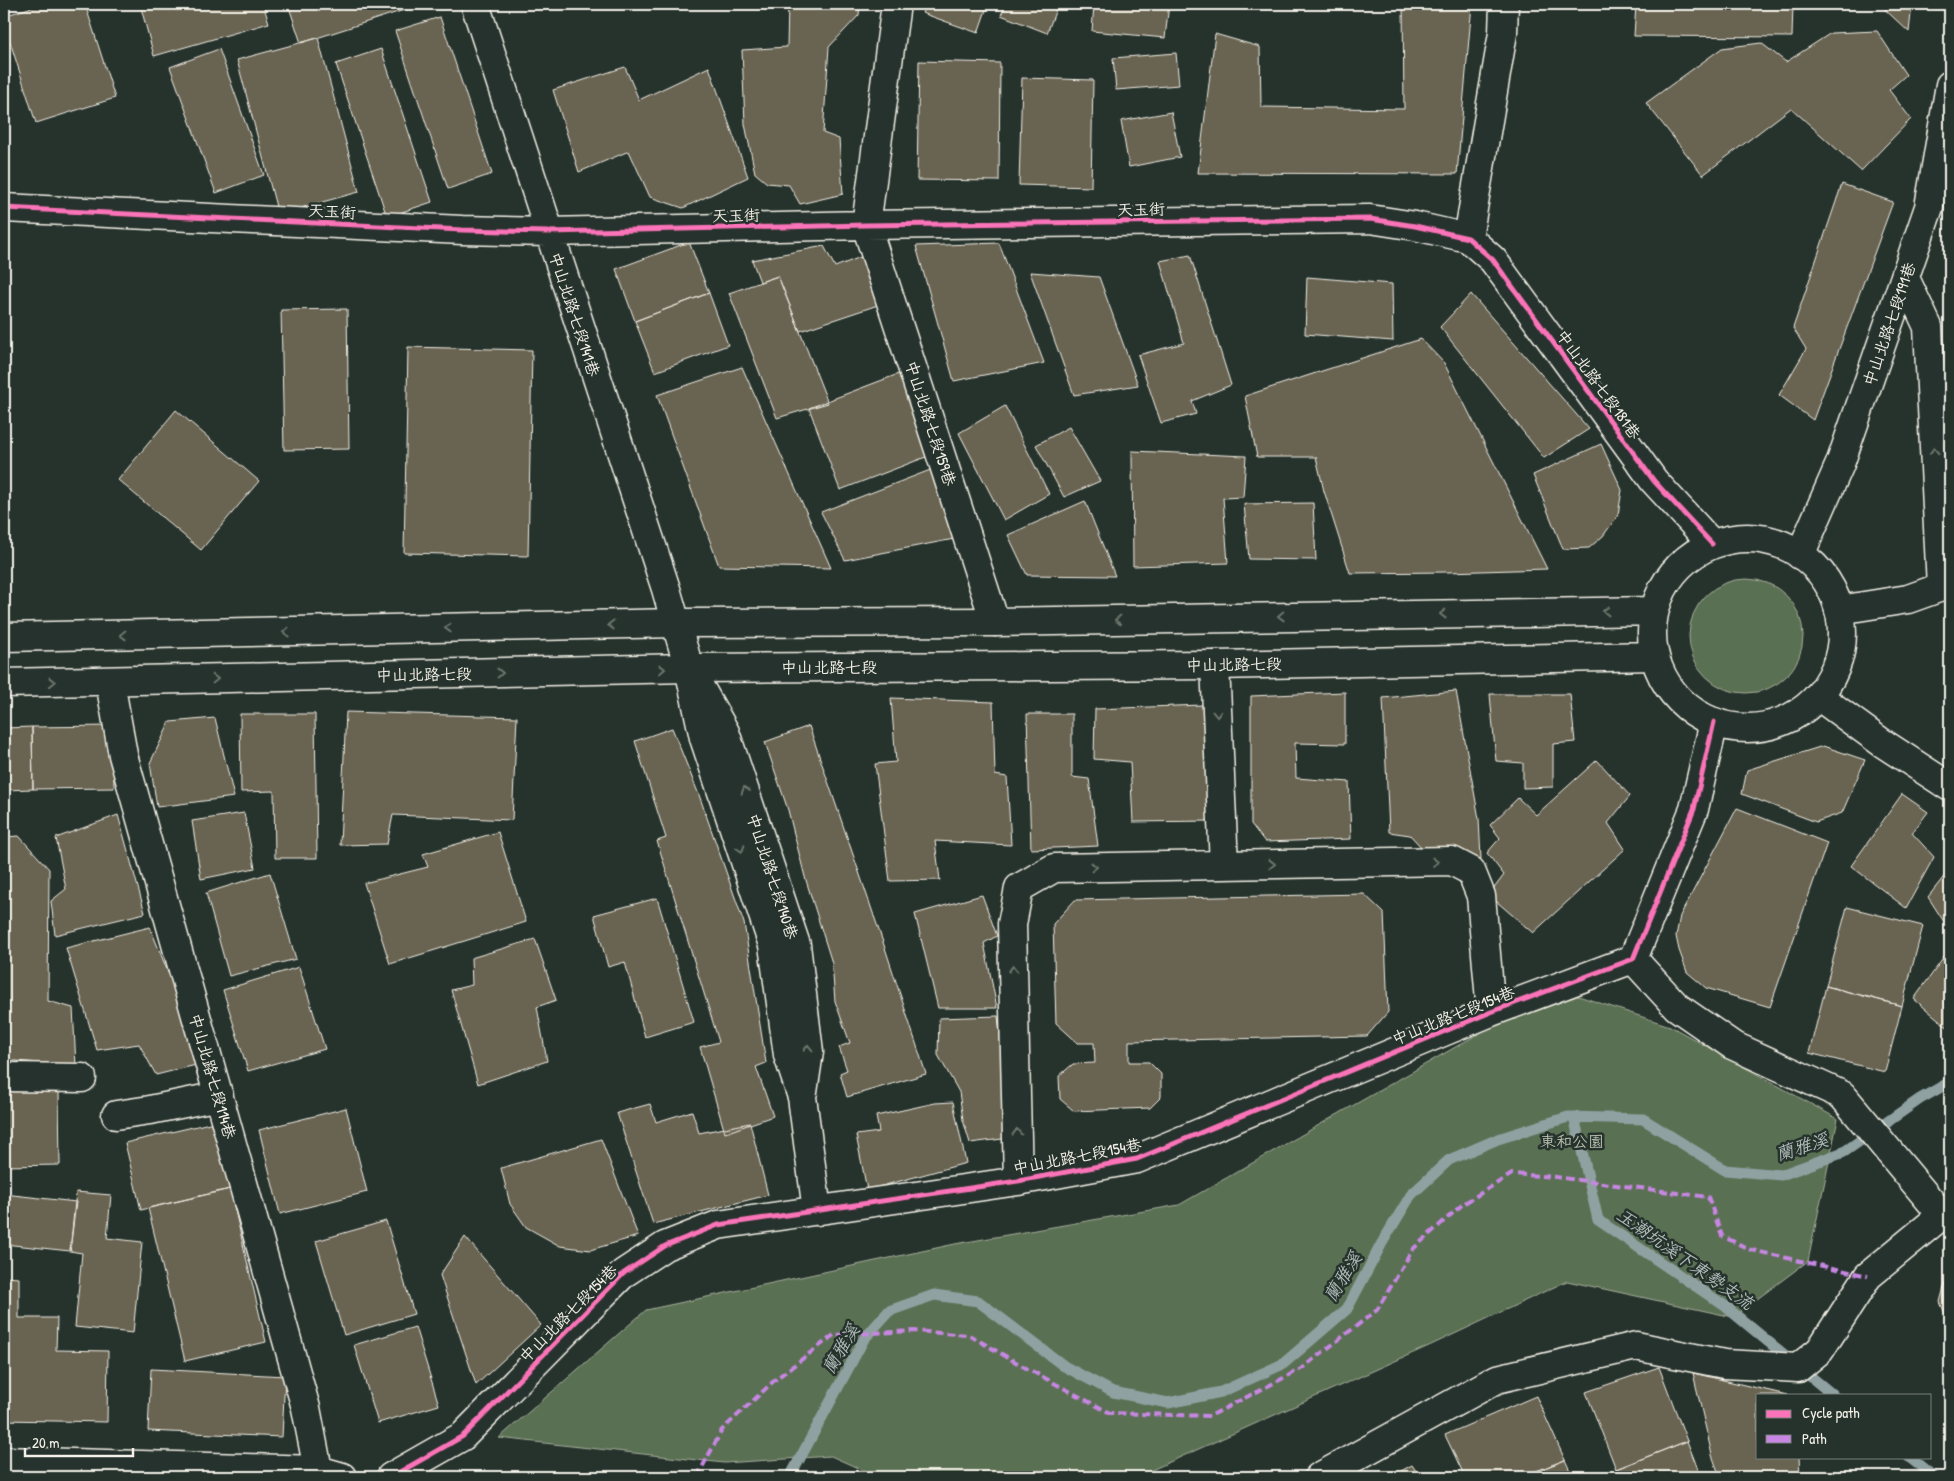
<svg xmlns="http://www.w3.org/2000/svg" width="1954" height="1481" viewBox="0 0 1954 1481" font-family="'Patrick Hand','LXGW WenKai TC',sans-serif">
<rect width="100%" height="100%" fill="#26332d"/>
<filter id="ink" filterUnits="userSpaceOnUse"><feTurbulence type="fractalNoise" baseFrequency=".02" numOctaves="2"/><feDisplacementMap in="SourceGraphic" scale="10" xChannelSelector="R" yChannelSelector="G"/><feConvolveMatrix kernelMatrix="1 2 1 2 8 2 1 2 1" color-interpolation-filters="sRGB"/></filter>
<g filter="url(#ink)">
<path fill="#5a6f52" stroke="#a7b09d" d="M1689 636a57 57 0 1 1 114 0a57 57 0 1 1-114 0Z
M1557 989 1670 1026 1838 1119 1808 1261 1733 1317 1567 1281 1431 1345 1145 1473 1144 1477H878L831 1456 724 1463 499 1438 646 1310 955 1244 1179 1205Z"/>
<g fill="none" stroke-linecap="round" stroke-linejoin="round">
<path stroke="#90a1a2" stroke-width="11" d="M1574 1117 1598 1220 1725 1306 1833 1395
M1909 1457 1934 1477
M790 1477 864 1339 889 1311 934 1295 978 1301 1064 1366 1113 1392 1168 1403 1221 1392 1283 1364 1347 1309 1382 1243 1411 1195 1449 1160 1498 1139 1568 1117 1643 1119 1725 1170 1781 1175 1844 1152 1920 1099 1950 1082"/>
</g>
<path fill="#696351" stroke="#f4f1e8" d="M42 4H85L115 98 36 123 4 23V16Z
M140 4H263L269 23 154 56Z
M288 4H423L301 43Z
M788 4H860L859 15 829 47 823 133 839 139 843 194 800 204 789 185 767 183 755 173 745 124 742 50 787 47Z
M926 4H988L978 33 922 13Z
M1006 4H1058L1047 33 1001 15Z
M1094 4H1169L1165 38 1092 31Z
M1253 4H1304V8L1253 7Z
M1403 4H1472L1457 174 1198 173 1215 34 1260 47 1261 107 1404 109Z
M1636 4H1793L1792 37 1634 36Z
M1879 4H1912L1909 32Z
M440 17 492 174 448 189 395 31Z
M1877 31 1906 75 1889 90 1911 119 1861 171 1791 108 1703 175 1646 103 1722 48 1761 43 1786 62 1831 33Z
M318 38 359 192 278 214 237 60Z
M219 49 264 175 216 193 170 67Z
M381 49 432 202 387 217 336 64Z
M1176 53 1179 85 1116 90 1113 58Z
M919 61 1000 63 999 181 917 180Z
M625 67 639 100 709 67 748 177 683 208 650 197 629 151 579 172 553 90Z
M1022 78 1093 80 1091 187 1019 185Z
M4 86 8 157H4Z
M1171 112 1180 157 1129 167 1121 121Z
M1842 184 1893 202 1813 420 1779 395 1806 349 1793 328Z
M689 242 709 293 635 321 616 269Z
M999 243 1044 363 954 381 916 246Z
M824 246 835 267 866 255 887 302 800 331 778 276 760 282 752 260Z
M1190 255 1231 385 1192 401 1196 414 1161 423 1138 355 1184 343 1160 261Z
M1030 272 1099 277 1138 385 1074 395Z
M778 276 828 403 777 418 729 293Z
M1307 277 1392 284 1393 341 1305 334Z
M709 293 728 345 655 372 635 321Z
M1471 294 1589 429 1544 458 1440 327Z
M347 309 349 449 284 450 281 310Z
M1421 339 1444 363 1547 569 1447 572 1350 573 1324 491 1316 457H1257L1245 396Z
M408 347 532 350 528 556 404 553Z
M742 367 831 568 719 566 657 395Z
M901 373 931 455 840 490 809 408Z
M1005 406 1049 494 1004 520 959 433Z
M176 410 259 481 201 550 118 480Z
M1069 427 1100 481 1064 497 1036 445Z
M1601 444 1622 490 1618 515 1603 536 1589 548 1563 549 1533 475Z
M1132 451 1246 456 1243 497 1223 498 1228 563 1133 566Z
M933 469 954 539 845 560 821 512Z
M1085 501 1115 576 1027 575 1008 535Z
M1313 503 1316 560 1249 559 1244 504Z
M1456 691 1479 819 1481 859 1424 850 1410 835 1389 832 1383 698Z
M1345 692V744L1295 743 1296 778 1349 782 1351 839 1265 842 1251 824V696Z
M1490 694H1570L1575 742 1553 744V787L1523 788V763L1496 761Z
M891 698 993 702 995 775 1007 777 1011 845 935 841 940 880 890 881 875 764 896 762Z
M1203 705 1210 821 1133 822 1130 762 1094 759 1095 709Z
M346 712 517 717 512 820 393 815 387 844 340 845Z
M240 714H315L317 858H275L274 791 241 792Z
M1027 714H1072V777L1089 779 1098 846 1031 849Z
M215 718 234 797 157 807 150 763 170 722Z
M113 726 114 788 33 789 32 727Z
M809 726 886 951 926 1074 847 1097 840 1073 847 1070 839 1047 850 1043 835 1001 832 963 805 877 788 810 765 742Z
M32 727 33 789 4 790V728Z
M672 728 699 795 744 923 766 1063 756 1067 773 1116 725 1133 700 1047 719 1042 657 841 666 838 635 741Z
M1823 746 1865 760 1842 813 1816 822 1742 794 1747 770Z
M1597 760 1630 796 1608 823 1625 849 1533 933 1489 895 1504 875 1487 853 1500 838 1490 825 1518 798 1536 815Z
M1902 794 1928 812 1912 833 1934 857 1906 908 1851 866Z
M1737 808 1827 843 1770 1007 1706 988 1687 972 1679 950 1676 936 1680 916Z
M244 813 255 868 201 879 192 821Z
M118 815 145 913 55 935 51 901 66 889 56 838Z
M498 832 526 922 390 964 364 883 428 867 423 854Z
M19 836 49 869 48 1001 73 1008 76 1066 4 1060V837Z
M1950 869V931L1928 897Z
M270 873 296 959 229 976 206 893Z
M1364 894 1384 913 1388 1012 1367 1036 1129 1041V1062H1149L1161 1074V1097L1150 1108 1074 1111 1060 1099 1059 1076 1073 1064 1095 1063 1094 1043H1078L1056 1023 1053 924 1075 900Z
M982 895 997 936 984 943 997 1008H938L915 914Z
M657 898 694 1022 645 1037 625 962 608 967 594 915Z
M1847 907 1923 926 1902 1006 1826 986Z
M150 927 204 1063 156 1075 139 1044 97 1050 66 948Z
M535 939 556 1000 537 1007 547 1061 478 1084 451 990 472 985 471 958Z
M1950 949V1029L1914 999Z
M299 967 325 1049 248 1071 223 990Z
M1826 986 1902 1006 1885 1072 1809 1053Z
M998 1016 1010 1138 970 1143 963 1120 959 1092 938 1055 939 1018Z
M4 1091H59L60 1165 4 1166Z
M953 1102 966 1163 867 1190 856 1135 879 1132 876 1116 935 1103Z
M650 1104 656 1122 692 1111 699 1133 750 1123 768 1195 653 1224 617 1113Z
M346 1108 367 1192 280 1214 259 1130Z
M214 1122 230 1189 141 1210 125 1143Z
M601 1139 638 1236 590 1250 560 1246 526 1227 510 1204 501 1168Z
M230 1189 266 1342 185 1361 148 1208Z
M76 1192 111 1195 107 1238 142 1242 133 1333 75 1327 82 1253 70 1251Z
M4 1194 76 1202 70 1251 4 1244Z
M386 1221 414 1314 344 1335 316 1241Z
M465 1237 541 1325 476 1385 440 1275Z
M1950 1265V1325L1940 1302Z
M4 1277 19 1278V1318H57L56 1350 108 1351 107 1422 4 1420Z
M415 1327 439 1405 378 1423 354 1345Z
M1659 1367 1687 1441 1616 1469 1586 1392Z
M151 1369 285 1376 282 1437 148 1431Z
M1693 1373 1787 1395H1758V1457H1799L1800 1477H1720L1712 1455Z
M1536 1396 1565 1460 1521 1477H1465L1445 1435Z
M1687 1441 1701 1477H1619L1616 1469Z
M1565 1460 1573 1477H1521Z
M1412 1465 1420 1477H1390Z"/>
<g fill="none" stroke-linecap="round" stroke-linejoin="round">
<g stroke="#f4f1e8" stroke-width="31">
<path id="minor" d="M475 4 666 589 689 668 704 738 773 945 788 1055 802 1097 817 1211
M896 4 866 225 995 622
M4 208 462 230 548 232 866 225 1370 219 1415 226 1468 238 1493 260 1654 481 1712 544
M1468 238 1503 33 1504 4
M1905 278 1928 327 1941 587
M1800 555 1840 464 1929 207 1950 85
M1839 610 1908 599 1950 584
M1215 665 1224 865
M110 682 123 755 306 1408 318 1470
M702 691 725 732 796 945 809 1052 803 1092
M1818 696 1881 742 1950 787
M1633 959 1677 1007 1732 1045 1842 1095 1942 1215 1950 1211
M4 1077 82 1078
M116 1115 150 1110 219 1096
M1018 1181 1012 924 1019 888 1054 868 1452 861 1471 871 1481 896 1491 1012
M4 1461 318 1470 342 1477
M391 1477 463 1436 624 1273 665 1246 718 1225 1018 1181 1137 1159 1491 1012 1633 959 1694 809 1714 722
M1319 1477 1497 1379 1636 1346 1724 1364 1798 1368 1820 1350 1868 1276 1942 1215"/>
</g>
<g stroke="#f4f1e8" stroke-width="31">
<path id="major" d="M1652 633a95 95 0 1 1 190 0a95 95 0 1 1-190 0Z
M4 637 677 623 995 622 1654 611
M4 683 689 668 1215 665 1655 656"/>
</g>
<use href="#minor" stroke="#26332d" stroke-width="28"/>
<use href="#major" stroke="#26332d" stroke-width="28"/>
<path stroke="#c787e3" stroke-width="4" stroke-dasharray="8 4" stroke-linecap="butt" d="M697 1477 722 1430 777 1378 834 1335 914 1331 969 1335 1026 1368 1110 1413 1210 1416 1301 1369 1377 1310 1413 1249 1463 1204 1512 1174 1556 1177 1708 1197 1722 1236 1751 1250 1868 1276"/>
<g stroke="#26332d" stroke-width="8">
<path id="cycleway" d="M4 208 462 230 548 232 866 225 1370 219 1415 226 1468 238 1493 260 1654 481 1712 544
M391 1477 463 1436 624 1273 665 1246 718 1225 1018 1181 1137 1159 1491 1012 1633 959 1694 809 1714 722"/>
</g>
<use href="#cycleway" stroke="#fb73b8" stroke-width="5"/>
</g>
<defs><path id="oneway-chevron" d="M-2-3.5L2.5 0L-2 3.5" fill="none" stroke-width="1.6" stroke-linecap="round" stroke-linejoin="round" transform="scale(1.25)"/></defs>
<g stroke="#6e766e">
<use href="#oneway-chevron" transform="translate(1934 451) rotate(-93)"/>
<use href="#oneway-chevron" transform="translate(1606 611) rotate(-180)"/>
<use href="#oneway-chevron" transform="translate(1443 614) rotate(179)"/>
<use href="#oneway-chevron" transform="translate(1281 616) rotate(179)"/>
<use href="#oneway-chevron" transform="translate(1118 620) rotate(179)"/>
<use href="#oneway-chevron" transform="translate(611 625) rotate(179)"/>
<use href="#oneway-chevron" transform="translate(448 628) rotate(179)"/>
<use href="#oneway-chevron" transform="translate(286 632) rotate(179)"/>
<use href="#oneway-chevron" transform="translate(123 635) rotate(179)"/>
<use href="#oneway-chevron" transform="translate(662 669) rotate(-1)"/>
<use href="#oneway-chevron" transform="translate(500 673) rotate(-1)"/>
<use href="#oneway-chevron" transform="translate(215 679) rotate(-1)"/>
<use href="#oneway-chevron" transform="translate(52 682) rotate(-1)"/>
<use href="#oneway-chevron" transform="translate(1217 714) rotate(88)"/>
<use href="#oneway-chevron" transform="translate(745 790) rotate(-108)"/>
<use href="#oneway-chevron" transform="translate(741 849) rotate(72)"/>
<use href="#oneway-chevron" transform="translate(1435 862) rotate(-1)"/>
<use href="#oneway-chevron" transform="translate(1272 864) rotate(-1)"/>
<use href="#oneway-chevron" transform="translate(1094 867) rotate(-1)"/>
<use href="#oneway-chevron" transform="translate(1013 969) rotate(-91)"/>
<use href="#oneway-chevron" transform="translate(808 1048) rotate(-92)"/>
<use href="#oneway-chevron" transform="translate(1017 1132) rotate(-91)"/>
</g>
</g>
<g text-anchor="middle" stroke-width="5" stroke-linejoin="round" paint-order="stroke">
<g font-size="16" fill="#f4f1e8" stroke="#26332d">
<text transform="translate(1141 209) rotate(-1)" y="6">天玉街</text>
<text transform="translate(332 211) rotate(3)" y="6">天玉街</text>
<text transform="translate(736 215) rotate(-1)" y="6">天玉街</text>
<text transform="translate(575 314) rotate(72)" y="6">中山北路七段141巷</text>
<text transform="translate(1889 324) rotate(-71)" y="6">中山北路七段191巷</text>
<text transform="translate(1599 384) rotate(54)" y="6">中山北路七段181巷</text>
<text transform="translate(931 423) rotate(72)" y="6">中山北路七段159巷</text>
<text transform="translate(1234 664) rotate(-1)" y="6">中山北路七段</text>
<text x="829" y="673">中山北路七段</text>
<text transform="translate(424 674) rotate(-1)" y="6">中山北路七段</text>
<text transform="translate(773 876) rotate(72)" y="6">中山北路七段140巷</text>
<text transform="translate(1453 1015) rotate(-22)" y="6">中山北路七段154巷</text>
<text transform="translate(213 1076) rotate(74)" y="6">中山北路七段114巷</text>
<text transform="translate(1077 1156) rotate(-11)" y="6">中山北路七段154巷</text>
<text transform="translate(568 1313) rotate(-45)" y="6">中山北路七段154巷</text>
</g>
<g font-size="16" fill="#b6bdac" stroke="#26332d">
<text x="1572" y="1147">東和公園</text>
</g>
<g font-size="18" font-style="italic" fill="#b1bcba" stroke="#26332d">
<text transform="translate(1802 1147) rotate(-17)" y="6">蘭雅溪</text>
<text transform="translate(1685 1259) rotate(35)" y="6">玉潮坑溪下東勢支流</text>
<text transform="translate(1343 1277) rotate(-58)" y="6">蘭雅溪</text>
<text transform="translate(841 1349) rotate(-59)" y="6">蘭雅溪</text>
</g>
</g>
<rect width="1954" height="1481" fill="none" stroke="#26332d" stroke-width="20"/>
<rect x="10" y="10" width="1934" height="1461" fill="none" stroke="#f4f1e8" stroke-width="2" filter="url(#ink)"/>
<rect x="1756" y="1394" width="175" height="65" fill="#26332d" stroke="#787f78"/>
<rect x="1766" y="1410" width="25" height="8" fill="#fb73b8" stroke="#787f78"/>
<text x="1802" y="1418" font-size="15" fill="#f4f1e8">Cycle path</text>
<rect x="1766" y="1435" width="25" height="8" fill="#c787e3" stroke="#787f78"/>
<text x="1802" y="1444" font-size="15" fill="#f4f1e8">Path</text>
<path d="M25 1448v8h108v-8" fill="none" stroke="#f4f1e8" stroke-width="2.5"/>
<text x="32" y="1448" font-size="15" fill="#f4f1e8" stroke="#26332d" stroke-width="4" paint-order="stroke">20 m</text>
</svg>
